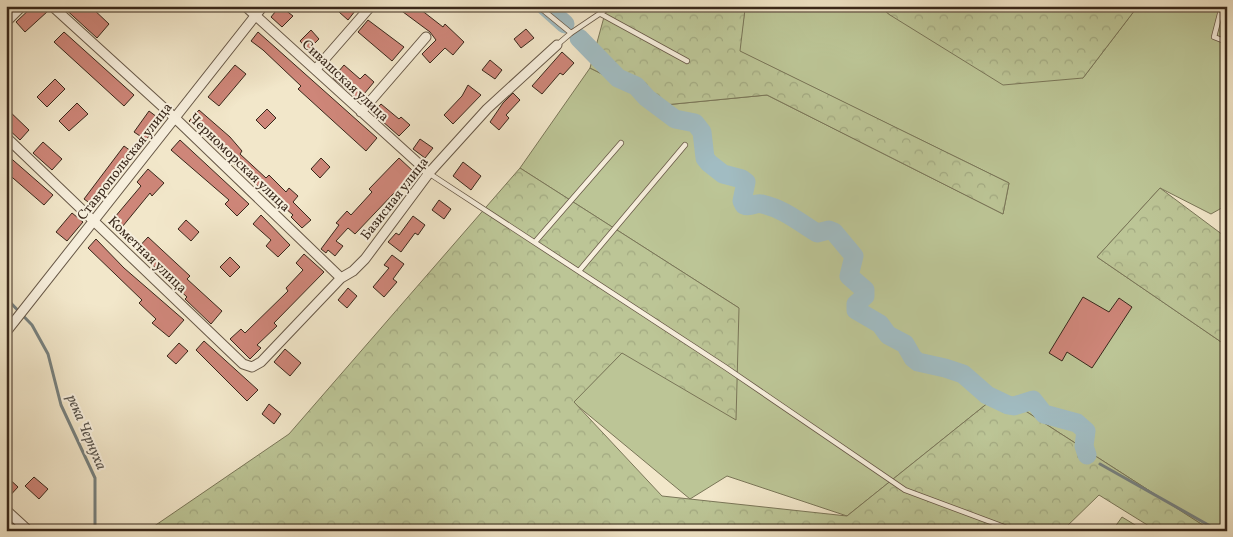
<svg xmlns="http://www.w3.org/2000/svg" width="1233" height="537" viewBox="0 0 1233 537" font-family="Vollkorn,serif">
<defs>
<pattern id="forest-crowns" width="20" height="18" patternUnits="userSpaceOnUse" patternTransform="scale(1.25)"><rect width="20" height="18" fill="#bcc596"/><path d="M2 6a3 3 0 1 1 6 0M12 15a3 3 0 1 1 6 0" fill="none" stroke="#a2a981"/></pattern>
</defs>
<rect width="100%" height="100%" fill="#f2e7ca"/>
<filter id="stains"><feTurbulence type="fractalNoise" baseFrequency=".004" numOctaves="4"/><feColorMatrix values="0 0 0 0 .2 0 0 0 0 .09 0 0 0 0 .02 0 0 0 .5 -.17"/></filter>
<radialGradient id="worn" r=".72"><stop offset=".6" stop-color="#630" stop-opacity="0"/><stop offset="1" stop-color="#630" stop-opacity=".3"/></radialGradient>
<path fill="#bcc596" stroke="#7a7658" d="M760 6H879L890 15 1083 78 1138 6H1227V205L1211 214 1160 188 1097 257 1227 346V531H1212L999 394 847 516 727 476 690 499 573 402 622 353 739 308 520 168 590 68 664 105 767 95 1003 214 1009 183 739 51 745 9Z
M1122 517 1145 531H1112Z"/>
<path fill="url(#forest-crowns)" stroke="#7a7658" d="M607 6H760L745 9 740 51 1009 183 1003 214 767 95 664 105 590 68Z
M879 6H1138L1083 78 1003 85 890 15Z
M520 168 739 308 736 420 622 353 574 402 662 496 847 516 999 394 1212 531H1157L1099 495 1062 531H147L289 434Z
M1160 188 1227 238V346L1097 257Z"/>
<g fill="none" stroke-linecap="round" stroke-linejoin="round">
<path stroke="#77817f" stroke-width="3" d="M6 298 32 325 48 354 61 405 95 478V531
M1100 464 1219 531"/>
<path stroke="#a1bcc2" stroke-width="19" d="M545 6 565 24
M579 38 618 78 636 86 647 98 675 119 695 123 702 132 705 158 709 163 723 174 742 179 746 182 742 201 744 205C751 208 755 202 762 204 784 209 799 222 817 233L829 230 834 232 854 256 849 276 865 290V296L856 304V310L880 324 888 335 905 344 913 358 918 362 945 368 963 374 987 395 1008 405 1014 406 1033 400 1044 414 1077 423 1086 431 1084 446 1087 455"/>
</g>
<path fill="#ce8679" stroke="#39281b" d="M33 6H46L48 11 25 32 16 22Z
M62 6H90L109 24 97 38Z
M280 6 293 16 282 27 271 17Z
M344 6H359L348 20 339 12Z
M395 6H416L443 27 445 24 464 42 453 55 445 48 430 63 422 54 436 40 430 32Z
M368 20 404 47 392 61 358 32Z
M526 29 534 38 521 48 514 39Z
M311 30 319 39 308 50 300 41Z
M64 32 134 95 124 106 54 42Z
M258 32 377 138 366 151 298 89 301 86 263 50 251 41Z
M562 52 574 63 563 75 560 73 542 94 532 86Z
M490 60 502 70 495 79 482 70Z
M235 65 246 74 219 106 208 97Z
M344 65 360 79 365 74 374 82 359 100 333 78Z
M55 79 65 89 47 107 37 97Z
M468 85 481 95 453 124 444 115 462 96Z
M513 93 520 100 506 115 509 118 499 130 490 122 503 103Z
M77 103 88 114 69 131 59 121Z
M381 104 399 119 401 117 410 125 399 136 373 113Z
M6 108 29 130 20 140 6 127Z
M267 109 276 118 265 129 256 120Z
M199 110 230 137 242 151 240 154 266 178 269 175 286 192 289 188 298 196 293 202 311 220 302 228 291 217 293 215 268 193 266 194 189 121Z
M149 111 161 120 146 140 134 132Z
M420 139 433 148 425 158 413 149Z
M180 140 249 204 237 216 225 204 229 200 171 150Z
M43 142 62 159 52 170 33 153Z
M124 146 135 154 95 207 84 199Z
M6 154 53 195 44 205 6 172Z
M321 158 330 167 320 178 311 169Z
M399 158 414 172 355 234 348 228 336 241 343 246 335 256 328 250 326 253 321 249 339 225 336 223 347 211 351 215 372 192 369 189Z
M463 162 481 176 471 190 453 176Z
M148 169 164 183 152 196 150 193 118 232 109 224 141 186 137 182Z
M439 200 451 209 444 219 432 210Z
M72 213 83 222 67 241 56 232Z
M261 215 290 245 278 257 266 246 271 240 253 224Z
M413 216 425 225 418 235 415 233 401 252 388 242 396 233 399 235Z
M186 220 199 232 191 241 178 229Z
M148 237 190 276 187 279 222 311 211 324 185 299 187 297 136 250Z
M96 239 124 268 184 320 169 337 152 323 156 319 139 303 142 300 88 248Z
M304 254 324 272 274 323 277 326 257 345 261 348 250 359 230 339 241 329 245 333 288 291 286 288 303 270 296 263Z
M392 255 404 264 393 279 397 282 384 297 373 287 389 268 384 265Z
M230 257 240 267 230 277 220 267Z
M348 288 357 296 347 308 338 300Z
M1083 297 1109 312 1119 298 1132 307 1092 368 1067 352 1062 361 1049 353Z
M204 341 258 390 247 401 196 350Z
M179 343 188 351 176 364 167 356Z
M285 349 301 363 290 376 274 362Z
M269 404 281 414 274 424 262 414Z
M6 476 18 487 6 500Z
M34 477 48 489 39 499 25 486Z"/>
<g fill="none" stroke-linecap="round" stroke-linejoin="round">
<g stroke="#675847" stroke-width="6">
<path id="service" d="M1222 6 1214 37 1227 42
M543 10 571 33
M601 14 687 61
M557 45 571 33 611 6
M430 174 725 367 905 490 1015 531
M535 242 621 143
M579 271 685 145"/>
</g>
<g stroke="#675847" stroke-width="11">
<path id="minor" d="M52 6 175 118 341 278
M245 6 429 173
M6 22 22 6
M316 69 371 6
M361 112 426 37
M6 137 243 364 252 367 261 362 341 278 353 271 365 259 429 173 487 109 557 45
M6 332 263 6
M6 510 29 531"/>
</g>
<use href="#service" stroke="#f7efdd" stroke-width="4.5"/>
<use href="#minor" stroke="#f7efdd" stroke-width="9"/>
</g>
<g text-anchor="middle" stroke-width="4" stroke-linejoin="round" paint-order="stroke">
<g font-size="14" fill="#39281b" stroke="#f7efdd">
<text transform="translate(346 80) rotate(43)" y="5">Сивашская улица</text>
<text transform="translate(124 161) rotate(-52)" y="5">Ставропольская улица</text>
<text transform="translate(240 162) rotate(44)" y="5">Черноморская улица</text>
<text transform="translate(394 198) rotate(-52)" y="5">Базисная улица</text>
<text transform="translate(148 254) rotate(44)" y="5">Кометная улица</text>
</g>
<g font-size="15" font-style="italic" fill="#58544d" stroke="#f7efdd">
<text transform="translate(87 432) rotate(67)" y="5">река Чернуха</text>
</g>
</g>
<rect width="1233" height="537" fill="none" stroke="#f2e7ca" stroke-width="25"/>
<rect x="8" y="8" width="1218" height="522" fill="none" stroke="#39281b" stroke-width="2.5"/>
<rect x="12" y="12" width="1208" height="512" fill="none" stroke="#39281b"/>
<rect width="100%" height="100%" filter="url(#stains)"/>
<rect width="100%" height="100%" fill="url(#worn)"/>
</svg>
